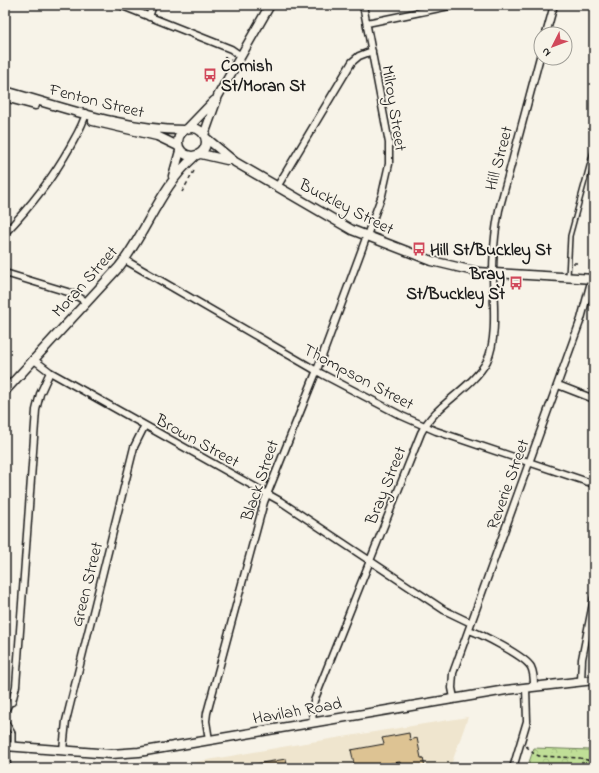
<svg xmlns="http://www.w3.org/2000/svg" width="599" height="773" viewBox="0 0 599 773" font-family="'Indie Flower',sans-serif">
<defs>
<pattern id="forest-crowns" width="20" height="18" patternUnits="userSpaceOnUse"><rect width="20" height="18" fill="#c0df97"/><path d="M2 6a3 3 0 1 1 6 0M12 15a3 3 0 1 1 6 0" fill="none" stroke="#a4bf82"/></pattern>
</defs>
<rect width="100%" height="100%" fill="#f7f3e8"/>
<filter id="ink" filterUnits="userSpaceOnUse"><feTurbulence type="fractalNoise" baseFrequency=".025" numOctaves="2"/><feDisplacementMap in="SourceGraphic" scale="8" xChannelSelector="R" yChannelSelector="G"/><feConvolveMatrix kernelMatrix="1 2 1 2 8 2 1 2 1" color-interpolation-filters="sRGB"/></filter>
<g filter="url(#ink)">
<path fill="#efe5ce" d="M468 717 450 768H161L305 743Z"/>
<path fill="url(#forest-crowns)" stroke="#6e7e5a" d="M594 741V768H527L534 748 590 750Z"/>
<path fill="#ddc393" stroke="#1c1c1c" d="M409 733 410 740 417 738 421 758H423L425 768H401L400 762 379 765V768H355L351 750 384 744 382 738Z
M286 759 288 768H249V765Z"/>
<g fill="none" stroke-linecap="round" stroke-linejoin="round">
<g stroke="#1c1c1c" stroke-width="6">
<path id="service" d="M568 277 570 236 594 148
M5 715 11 702
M5 719 13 733V746"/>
</g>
<g stroke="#1c1c1c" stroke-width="9">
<path id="minor" d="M120 5 231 49 241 56
M149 17 153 5
M367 23 454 5
M546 34 554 5
M277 187 352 62 359 56 372 51
M5 233C31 206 52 179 70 147 76 136 83 125 86 113
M125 260 322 374 402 416 436 431 594 484
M5 273 71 293 87 302
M33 359 50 372 280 501 444 610 471 623
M558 385 594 399
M469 630C481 634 525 656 531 667 534 673 534 680 534 686
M581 681 582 659 594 598
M454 698 452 688 453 673 581 319 592 278
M12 702 16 686 36 410 40 394 50 372
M313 723 312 710 314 701 421 433C436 403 471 390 487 361 498 338 493 299 493 274 493 252 495 231 499 210L541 53
M209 740 206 721 207 713 264 502 317 370 382 195 389 164V143L363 5
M6 746 7 768
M63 750 66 721 134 447 144 427
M513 768 527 721 526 687"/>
</g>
<g stroke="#1c1c1c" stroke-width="11">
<path id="tertiary" d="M5 91C63 107 123 130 184 130
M5 97 35 105
M93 121 157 136 178 146
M178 142a14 14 0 1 1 28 0a14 14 0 1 1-28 0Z
M188 128 214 101
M204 135 218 96 270 5
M206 138 235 162 352 230 432 261 478 272 594 279
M201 154 227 160
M173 176 180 151
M5 391 119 267C147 232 160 187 194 157
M5 746 111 754 139 752 506 690 594 680"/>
</g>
<path stroke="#1c1c1c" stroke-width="1.5" stroke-dasharray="4 3" stroke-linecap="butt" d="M224 57 231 60
M182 192 194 171
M573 263H579
M526 746 533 753 539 756 580 758 594 762"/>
<use href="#service" stroke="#f7f3e8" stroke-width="3"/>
<use href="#minor" stroke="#f7f3e8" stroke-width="6"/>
<use href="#tertiary" stroke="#f7f3e8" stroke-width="8"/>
</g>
</g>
<defs>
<g id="bus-bare" transform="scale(1.08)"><path d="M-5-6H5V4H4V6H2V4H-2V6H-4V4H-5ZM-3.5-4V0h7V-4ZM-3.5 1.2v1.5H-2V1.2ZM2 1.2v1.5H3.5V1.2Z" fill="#d1495b" stroke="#f7f3e8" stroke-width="2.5" paint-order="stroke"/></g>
</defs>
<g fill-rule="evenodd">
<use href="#bus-bare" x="210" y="75"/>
<use href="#bus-bare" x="419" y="249"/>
<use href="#bus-bare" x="516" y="283"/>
</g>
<g text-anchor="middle" stroke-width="3.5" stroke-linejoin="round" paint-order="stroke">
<g font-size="17" font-weight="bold" fill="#1c1c1c" stroke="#f7f3e8" text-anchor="start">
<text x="221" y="71">Cornish<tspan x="221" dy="20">St/Moran St</tspan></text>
<text x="430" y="255">Hill St/Buckley St</text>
<text x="505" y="279" text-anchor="end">Bray<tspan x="505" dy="20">St/Buckley St</tspan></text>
</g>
<g font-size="17" fill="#1c1c1c" stroke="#f7f3e8">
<text transform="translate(97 100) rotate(14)" y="6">Fenton Street</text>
<text transform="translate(395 108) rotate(81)" y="6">Milroy Street</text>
<text transform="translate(498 158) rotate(-75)" y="6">Hill Street</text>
<text transform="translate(347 206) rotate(27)" y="6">Buckley Street</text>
<text transform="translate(84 281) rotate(-48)" y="6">Moran Street</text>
<text transform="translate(359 376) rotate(28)" y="6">Thompson Street</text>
<text transform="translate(198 440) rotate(29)" y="6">Brown Street</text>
<text transform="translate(259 480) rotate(-71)" y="6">Black Street</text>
<text transform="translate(507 484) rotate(-70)" y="6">Reverie Street</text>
<text transform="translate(385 485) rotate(-68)" y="6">Bray Street</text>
<text transform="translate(86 584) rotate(-76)" y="6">Green Street</text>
<text transform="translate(297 710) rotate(-10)" y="6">Havilah Road</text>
</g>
</g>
<rect width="599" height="773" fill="none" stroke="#f7f3e8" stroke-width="20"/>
<rect x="10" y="10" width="579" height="753" fill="none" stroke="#1c1c1c" stroke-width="1.5" filter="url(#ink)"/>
<g transform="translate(553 46) rotate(228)"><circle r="19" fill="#f7f3e8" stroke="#9f9d96"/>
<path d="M0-3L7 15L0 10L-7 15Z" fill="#d1495b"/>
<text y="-6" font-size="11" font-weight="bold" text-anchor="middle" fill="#1c1c1c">N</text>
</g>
</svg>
